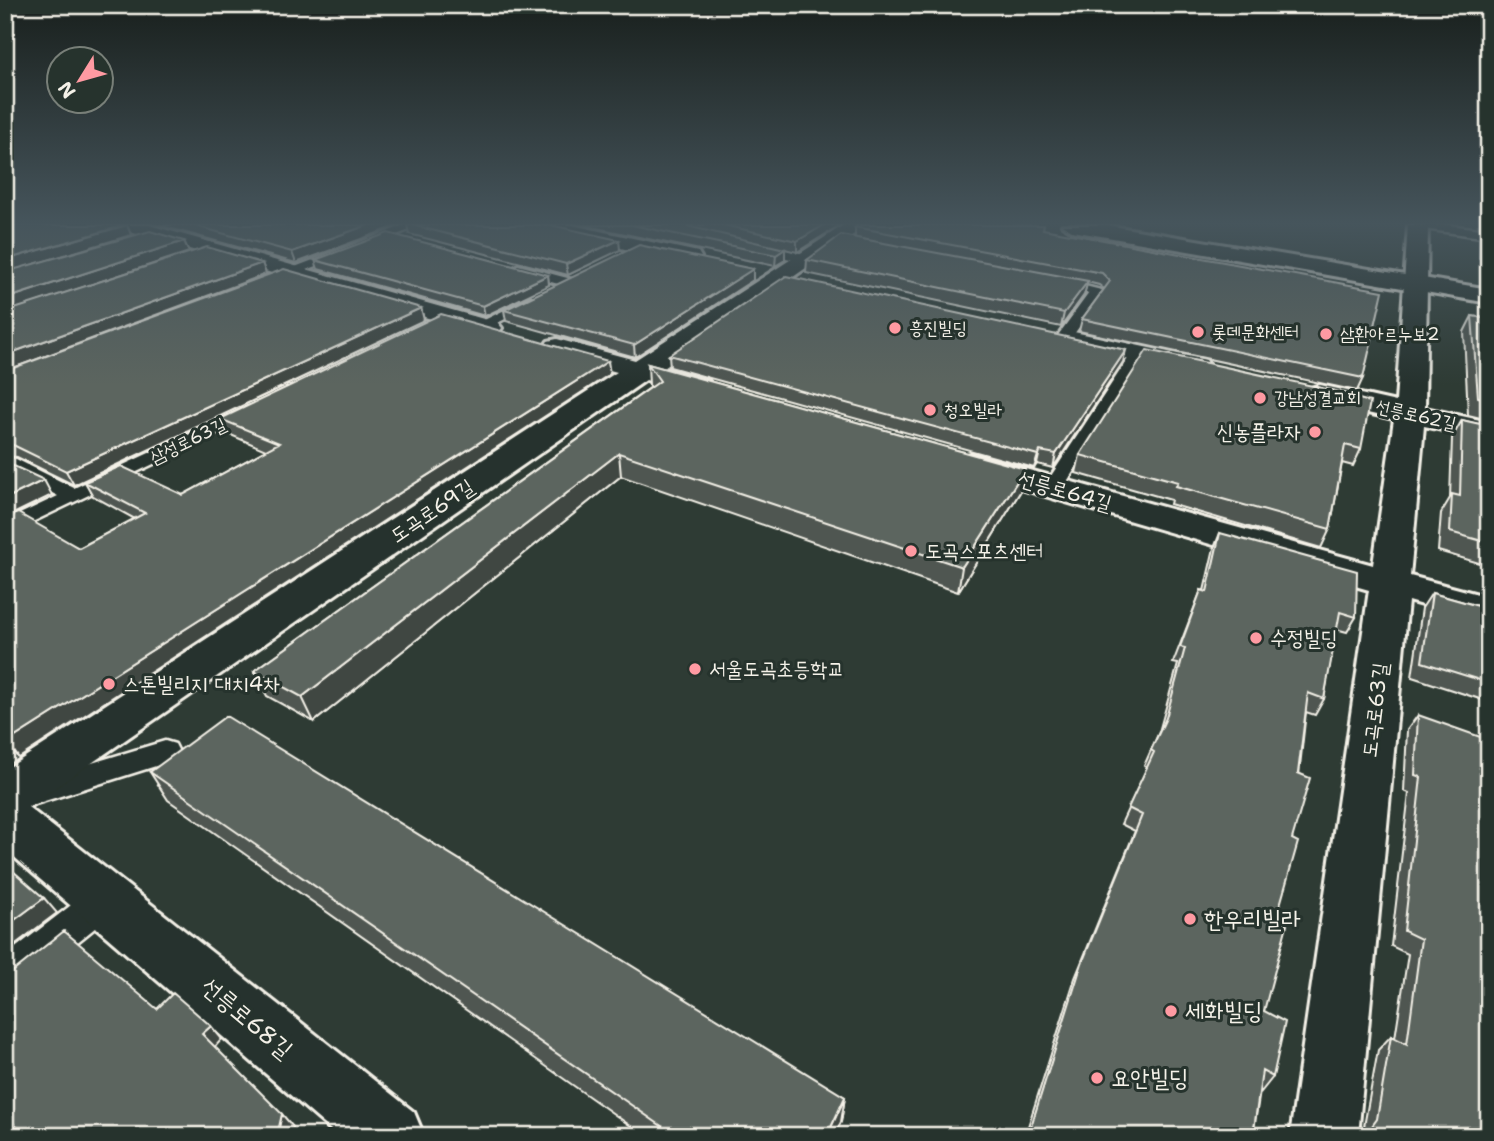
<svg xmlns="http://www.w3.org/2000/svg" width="1494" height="1141" viewBox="0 0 1494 1141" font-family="'Shantell Sans','Poor Story',sans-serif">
<rect width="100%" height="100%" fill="#2e3b34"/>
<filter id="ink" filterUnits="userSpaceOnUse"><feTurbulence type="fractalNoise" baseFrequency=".0143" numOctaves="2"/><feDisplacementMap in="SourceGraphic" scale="14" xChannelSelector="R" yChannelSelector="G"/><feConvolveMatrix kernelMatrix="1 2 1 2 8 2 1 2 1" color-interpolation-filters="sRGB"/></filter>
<g filter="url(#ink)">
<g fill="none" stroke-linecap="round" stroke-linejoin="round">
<g stroke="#f4f1e8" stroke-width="5">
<path id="lane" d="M405 225H422L278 281 266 278Z
M1418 225H1449L1489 230V238L1424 229Z
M755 243 813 256 815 259 808 263 751 250V244Z
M518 265 575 280 577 283 570 287 513 272 511 269Z
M1057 279 1105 291 1069 341 1064 343 1056 338 1089 293 1052 286V280Z
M531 297 538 301 536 304 485 329H475L472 326Z
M1139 349 1147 354 1063 488 1060 492H1046L1043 488 1133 351Z
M248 407 254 408 257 412 254 416 5 535V521L58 496 5 469V458L16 459 74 488Z
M165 741 175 744 179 752 175 760 32 805 22 802 17 793 22 784Z
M104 885 116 889 120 900 116 911 18 990 5 995V956L92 889Z"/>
</g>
<g stroke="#f4f1e8" stroke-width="6">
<path id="street" d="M117 225H149L498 323 502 328 498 333H480L120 229Z
M535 225H572L698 252 701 257 690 264 538 229Z
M844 225H867L664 368 708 380 712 386 708 392 698 395 646 380 28 807 414 1112 424 1136H338L5 849V770L617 372 548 353 544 347 548 341 557 339 635 360Z
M1408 225H1428L1425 408 1489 422V440L1424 426 1410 576 1489 597V624L1408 601 1358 1136H1290L1369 590 959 471 955 464 959 457 971 454 1373 565 1394 419 1310 400 1305 394 1310 388 1320 385 1396 402Z
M1074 332 1206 360 1210 366 1206 372 1196 374 1065 346 1061 340 1065 334Z"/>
</g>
<g stroke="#f4f1e8" stroke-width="6">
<path id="secondary" d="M1062 225H1107L1489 289V303L1072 231Z"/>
</g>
<use href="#lane" fill="#26332d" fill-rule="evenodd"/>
<use href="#street" fill="#26332d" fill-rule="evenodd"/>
<use href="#secondary" fill="#26332d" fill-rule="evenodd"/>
</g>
<path fill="#4f5751" stroke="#f4f1e8" stroke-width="2" d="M5 225H127L131 235 60 256 184 241 189 252 82 287 262 263 266 274 80 344 421 308 424 320 74 485 17 457 5 456Z
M158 225H399L296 263Z
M407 225H551L620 250 568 275 409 234Z
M583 225H840L797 252 785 249V260L775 266Z
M1478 225H1489V260L1479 258V239L1485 228 1479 226Z
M855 227 1043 229 1363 378 1357 391 1079 331 1082 319 1104 289 1099 285 1087 282 1084 295 1061 327 806 273 807 260 855 237Z
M315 260 548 275 549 285 485 316 318 269Z
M753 280 635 357 506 321 504 310Z
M1472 316 1489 319V420L1468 415 1464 332Z
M669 355 1123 362 1053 468 1037 464 1034 468 670 367Z
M648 364 1025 469 1020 492 958 592 621 476 314 722 267 696 254 671 651 387 649 385Z
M610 374 19 758 5 746V518L79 548 135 519 93 496 85 482 183 495 266 450 226 433 220 419Z
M1359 399 1361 449 1353 466 1342 463 1330 529 1321 548 1170 504 1171 500 1076 473 1080 455Z
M1462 420 1478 424 1480 421 1489 423V566L1438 551 1441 513 1450 498 1452 438Z
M1220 533 1356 617 1347 632 1336 629 1324 699 1315 715 1306 712 1292 839 1276 919 1264 1011 1273 1077 1261 1092 1260 1091 1253 1136H1025L1075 978 1135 831 1121 824 1147 768 1144 766 1159 732 1178 664 1173 663 1201 590 1204 591 1214 548Z
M1432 593 1489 609V702L1412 677 1422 608Z
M1418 715 1489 1136H1360L1363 1132 1378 1050 1391 1036 1395 1038 1408 954 1391 946 1409 793 1404 791 1407 730Z
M150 772 845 1097 841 1122 834 1136H645L168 800Z"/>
<path fill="#404742" stroke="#f4f1e8" stroke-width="2" d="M127 225 131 235 5 273V260Z
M368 225H399L296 263 292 252Z
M824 225H840L797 252V241Z
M619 240 620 250 568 275 566 264Z
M184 241 189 252 5 313V299Z
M785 249V260L775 266 776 255Z
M262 263 266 274 5 371V355Z
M753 269V280L635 357 634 345Z
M548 275 549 285 485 316 483 306Z
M1088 281 1084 295 1061 327 1064 313Z
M421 308 424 320 74 485 66 471Z
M1126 350 1123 362 1053 468 1056 454Z
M608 361 610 374 19 758 7 742Z
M1040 451 1037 464 1034 468 1038 455Z
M619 453 621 476 314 722 302 697Z
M1025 469 1020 492 958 592 962 567Z
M44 480 52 495 5 518V499Z
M44 898 57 913 5 952V927Z
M211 1026 222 1039 214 1048 202 1034Z
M845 1097 841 1122 834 1136H827Z
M282 1114 293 1127 291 1136H277Z"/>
<path fill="#5c655e" stroke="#f4f1e8" stroke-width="2" d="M5 225H125L5 260Z
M192 225H368L292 252Z
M412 225H551L619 240 566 264Z
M632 225H683L785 249 776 255Z
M723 225H824L797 241Z
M858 225H1044L1043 229 1383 291 1363 378 1082 319 1110 281 1102 273 855 227Z
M150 231 184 241 5 299V272Z
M388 233 548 275 483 306 315 260Z
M841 235 1088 281 1064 313 807 260Z
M639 245 753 269 634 345 504 310Z
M207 247 262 263 5 355V312Z
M284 269 421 308 66 471 9 443 5 442V371Z
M786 276 1126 350 1056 454 1040 451 1038 455 669 355Z
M441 314 608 361 7 742 5 741V518L18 513 79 548 145 513 85 482 121 466 183 495 279 443 220 419Z
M1472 316 1489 319V400L1478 397Z
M1147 350 1359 396V399L1370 402 1361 449 1345 445 1330 529 1176 486 1178 482 1080 455Z
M648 364 1025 469 962 567 619 453 302 697 254 671 660 381Z
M1462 420 1480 424V421L1489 423V543L1450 532 1452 494 1460 496Z
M5 462 44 480 5 499Z
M1220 533 1357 571 1356 617 1340 612 1324 699 1308 693 1298 773 1310 778 1292 839 1298 842 1276 919 1287 925 1264 1011 1285 1022 1273 1077 1262 1071 1253 1136H1033L1029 1133 1082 963 1142 815 1128 808 1154 752 1151 750 1166 718 1185 648 1180 647 1201 590 1207 592Z
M1432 593 1489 609V683L1422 662Z
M1418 715 1489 740V1136H1371L1372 1126 1377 1119 1391 1036 1407 1044 1421 939 1404 931 1421 777 1415 775Z
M226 716 845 1097 827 1136H676L150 772Z
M5 864 44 898 5 927Z
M64 931 157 1009 173 993 211 1026 202 1034 282 1114 277 1136H7L17 1127 5 1115V978Z"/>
</g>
<linearGradient id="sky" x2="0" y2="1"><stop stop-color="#19201d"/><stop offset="0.58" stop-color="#46555c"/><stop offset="1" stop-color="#46555c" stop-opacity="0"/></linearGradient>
<rect width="1494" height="385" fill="url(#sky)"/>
<g fill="#ff9aa2" stroke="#26332d" stroke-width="2.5">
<circle cx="895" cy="328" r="7"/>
<circle cx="1198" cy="332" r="7"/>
<circle cx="1326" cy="334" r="7"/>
<circle cx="1260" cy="398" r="7"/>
<circle cx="930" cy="410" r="7"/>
<circle cx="1315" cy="432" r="7"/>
<circle cx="911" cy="551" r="7"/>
<circle cx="1256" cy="638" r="7"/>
<circle cx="695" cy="669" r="7"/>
<circle cx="109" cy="684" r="7"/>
<circle cx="1190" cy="919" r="7"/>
<circle cx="1171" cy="1011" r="7"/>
<circle cx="1097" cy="1078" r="7"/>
</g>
<g text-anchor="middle" stroke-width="6" stroke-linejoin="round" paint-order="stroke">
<g font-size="18" fill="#f4f1e8" stroke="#26332d" text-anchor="start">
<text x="909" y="334">흥진빌딩</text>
<text x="1212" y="338">롯데문화센터</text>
<text x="1340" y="340">삼환아르누보2</text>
<text x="1274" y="404">강남성결교회</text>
<text x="944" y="416">청오빌라</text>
</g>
<g font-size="18" fill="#f4f1e8" stroke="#26332d">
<text transform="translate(1416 415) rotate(13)" y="6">선릉로62길</text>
<text transform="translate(188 441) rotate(-26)" y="6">삼성로63길</text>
</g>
<g font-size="21" fill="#f4f1e8" stroke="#26332d" text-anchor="start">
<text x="1301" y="439" text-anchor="end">신농플라자</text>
<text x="925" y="558">도곡스포츠센터</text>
<text x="1270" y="645">수정빌딩</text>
<text x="709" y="676">서울도곡초등학교</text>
<text x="123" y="691">스톤빌리지 대치4차</text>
</g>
<g font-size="21" fill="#f4f1e8" stroke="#26332d">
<text transform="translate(1065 491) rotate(16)" y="7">선릉로64길</text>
<text transform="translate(432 511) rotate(-34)" y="7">도곡로69길</text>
<text transform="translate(1375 710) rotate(-83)" y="7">도곡로63길</text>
</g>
<g font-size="24" fill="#f4f1e8" stroke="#26332d" text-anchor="start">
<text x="1204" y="927">한우리빌라</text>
<text x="1185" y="1019">세화빌딩</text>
<text x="1111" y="1086">요안빌딩</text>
</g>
<g font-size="24" fill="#f4f1e8" stroke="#26332d">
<text transform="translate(247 1018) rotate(40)" y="8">선릉로68길</text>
</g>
</g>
<rect width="1494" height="1141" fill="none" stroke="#26332d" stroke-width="28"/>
<rect x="14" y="14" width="1466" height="1113" fill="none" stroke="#f4f1e8" stroke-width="2.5" filter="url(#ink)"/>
<g transform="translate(80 80) rotate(233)"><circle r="33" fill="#26332d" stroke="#787f78" stroke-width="2"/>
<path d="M0-5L12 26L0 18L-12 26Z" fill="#ff9aa2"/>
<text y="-10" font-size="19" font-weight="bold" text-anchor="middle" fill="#f4f1e8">N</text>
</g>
</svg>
